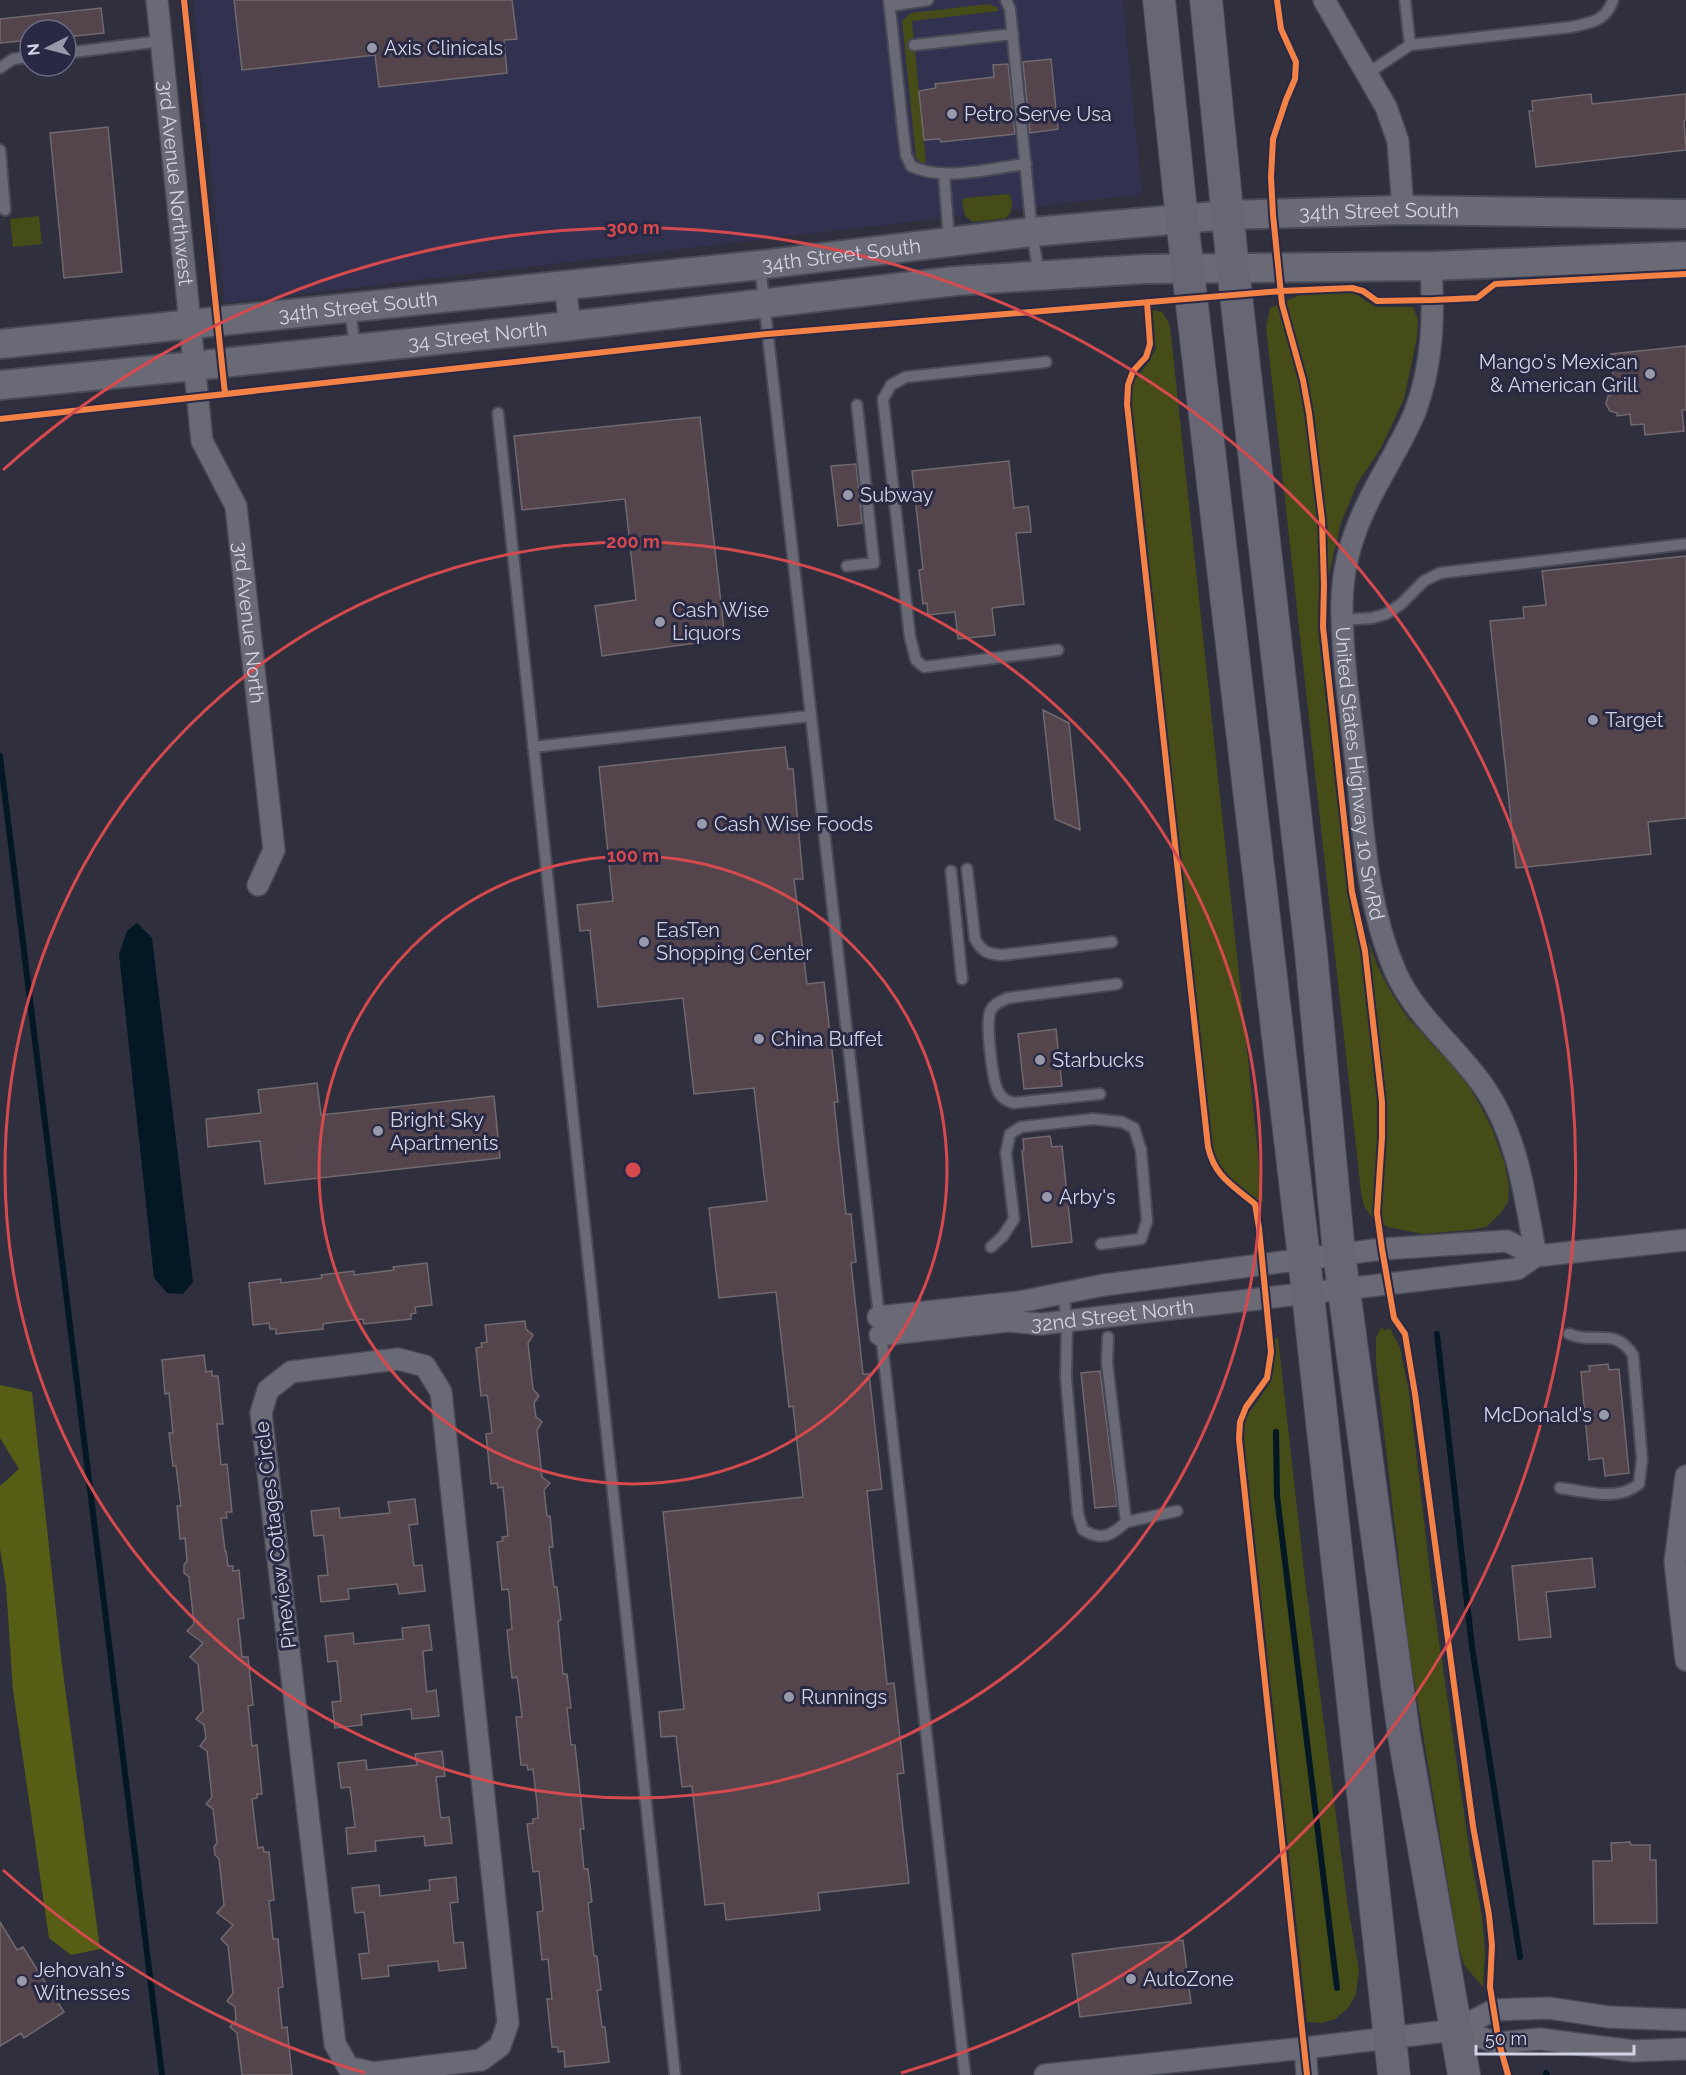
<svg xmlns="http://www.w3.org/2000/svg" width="1686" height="2075" viewBox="0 0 1686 2075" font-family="Raleway,sans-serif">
<rect width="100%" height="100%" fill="#2f2f3e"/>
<path fill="#32314f" d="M193 0H1123L1142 194 225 303Z"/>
<path fill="#454c18" d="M988 4 997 7 998 11 912 21 926 162 921 163 916 158 915 148 902 21 911 13Z
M1009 194C1014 202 1013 212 1006 218L973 222 965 216 962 202 964 198Z
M39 216 42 244 13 247 10 219Z
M1353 292 1375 307H1413L1418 320 1417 337 1404 399 1381 448 1357 484 1341 523 1328 578 1319 594 1318 630 1351 912 1369 943 1378 967 1392 994 1408 1018 1453 1067 1469 1087 1481 1107 1493 1131 1505 1165 1509 1187 1508 1202 1500 1214 1486 1227 1470 1230 1422 1234 1388 1227 1374 1220 1364 1206 1361 1192 1266 327 1270 308 1300 295Z
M1152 310 1162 312 1169 323 1171 335 1263 1201 1255 1200C1231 1178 1216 1171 1210 1136L1130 400 1132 383 1148 363 1156 349Z
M1381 1327 1385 1331 1390 1328 1400 1348 1409 1392 1434 1607 1470 1854 1482 1916 1485 1953 1483 1987 1464 1965 1458 1945 1409 1650 1376 1363V1338Z
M1278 1338 1305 1579 1348 1907 1359 1970 1356 1994 1348 2008 1335 2019 1322 2023 1307 2022 1243 1432 1245 1418 1268 1386 1273 1358 1274 1339Z"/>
<path fill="#555e14" d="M0 1385 32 1392 62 1665 100 1949 71 1955 49 1938 13 1690 6 1586 0 1548V1486L19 1469 0 1438Z"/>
<path fill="#041725" d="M137 923 152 938 193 1282 183 1294 167 1293 154 1278 119 954 127 931Z"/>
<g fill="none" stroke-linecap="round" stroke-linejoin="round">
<path stroke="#041725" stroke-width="6" d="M0 756 162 2075
M1437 1334 1472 1647 1520 1957
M1276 1432 1277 1496 1337 1988
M1546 2073 1547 2075"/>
</g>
<path fill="#54454c" stroke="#70696f" stroke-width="1.5" d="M234 0H512L517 39 504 40 507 73 379 87 375 55 242 70Z
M101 8 104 33 66 37V30H30V40L0 43V19Z
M1051 59 1058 129 1030 133 1023 62Z
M1008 64 1015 134 941 142 940 139 924 140 919 91 936 88 935 84 994 77 993 65Z
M1591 94 1592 104 1686 94V120L1684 121 1686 150 1536 167 1529 111H1533L1532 101Z
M108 127 122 272 64 278 50 133Z
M1686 346V410H1682L1684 431 1645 435 1644 424 1631 425 1630 414 1617 416V413L1610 411 1606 404 1608 396 1615 393 1611 354Z
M700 417 725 639 602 656 595 606 636 600 625 499 522 510 514 436Z
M1009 461 1014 508 1028 506 1030 518 1031 532 1016 533 1024 604 992 608 995 635 958 639 955 612 928 615 927 603 923 604 919 570 923 569 912 471Z
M856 464 862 523 838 526 831 466Z
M1686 556V818L1648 822 1651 854 1516 868 1490 621 1524 618 1523 607 1546 605 1542 571Z
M1043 710 1069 723 1080 830 1055 819Z
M785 747 788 769H793L803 879H794L807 984 824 982 838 1102H834L846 1214H851L856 1262 851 1263 863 1374H869L882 1489 867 1491 887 1684 894 1683 904 1773 897 1774 909 1883 818 1893 820 1910 726 1920 724 1903 705 1905 692 1786 682 1787 676 1736 661 1737 659 1712 684 1709 663 1512 803 1497 793 1406 789 1407 776 1292 719 1298 709 1208 767 1201 754 1088 694 1094 683 998 598 1007 590 930 580 931 577 905 613 901 599 767Z
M1056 1029 1062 1086 1024 1089 1018 1034Z
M317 1083 321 1115 494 1096 500 1158 265 1184 260 1141 208 1147 206 1119 261 1113 258 1090Z
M1050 1136 1052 1147 1062 1146 1072 1242 1032 1247 1022 1151 1024 1150 1023 1139Z
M427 1263 432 1305 415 1307 416 1313 411 1314V1319L364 1324 363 1319 328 1323 323 1324V1329L276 1334V1329H270L269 1323 253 1325 249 1283 281 1279V1283L322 1278 321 1275 354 1271V1275L394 1270 393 1267Z
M525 1321 526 1329 533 1335 528 1343 533 1389 539 1396 534 1403 536 1417 542 1422 537 1430 542 1477 550 1483 544 1490 547 1516H550L553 1547H549L554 1587H557L561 1620 558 1621 563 1674H567L571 1708H567L571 1745H575L584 1829H580L584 1869H588L592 1902 588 1903 594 1956H597L601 1990H597L602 2027H605L609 2062 565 2067 564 2051 558 2052V2047H552L547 1999H552L548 1959 542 1960 537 1912 543 1911 539 1871 533 1872 527 1824 533 1823V1819L538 1818 537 1803 533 1769 528 1770 527 1765H521L516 1717H522L518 1683 517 1677 512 1678 507 1630 512 1629 509 1594 508 1589 502 1590 497 1542 503 1541 502 1537 508 1536 503 1487 498 1488 497 1483 491 1484 486 1434 492 1433 488 1400 487 1395 481 1396 476 1348 482 1347 481 1343 487 1342 485 1325Z
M204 1355 206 1372 212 1371V1376H218L223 1424H217L221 1465 227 1464 232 1512H226L227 1518H221L225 1551H226L228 1566H233V1571L239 1570 244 1618 238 1619 242 1657H248L253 1705 248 1706 252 1746 257 1745 262 1794H257V1798L252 1799 256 1833 258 1848 263 1847 264 1852H269L274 1900 269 1901 271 1919 273 1939H278L283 1987 278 1988 282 2028 287 2027 292 2075H242L237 2033 230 2027 236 2020 235 2007 227 2001 233 1993 228 1946 221 1939 233 1925 217 1913 224 1905 219 1859 215 1855 214 1847 217 1843 213 1809 206 1804 212 1797 207 1751 200 1746 206 1738 204 1725 196 1719 203 1711 198 1664 190 1657 203 1643 187 1631 194 1624 189 1577 184 1573V1565L187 1561 185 1538 180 1539 177 1506H181L176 1466H173L169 1433H173L169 1393 165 1394 162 1360Z
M1608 1364 1609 1370 1619 1369 1629 1473 1605 1476 1603 1458 1589 1460 1581 1372 1590 1371 1589 1366Z
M1100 1371 1117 1506 1095 1508 1081 1373Z
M415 1499 418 1524 409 1525 414 1566 422 1565 425 1591 399 1594 397 1584 348 1589 349 1599 321 1602 318 1576 328 1575 324 1541 323 1535 314 1536 311 1511 339 1508 340 1518 390 1513 388 1502Z
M1592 1558 1595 1587 1546 1592 1551 1637 1519 1640 1512 1566Z
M429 1625 432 1650 423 1651 426 1686 427 1692 436 1690 439 1716 412 1719 411 1709 361 1715 362 1725 335 1728 332 1702 341 1701 337 1661 328 1662 325 1636 353 1633 354 1644 403 1639 402 1628Z
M442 1751 445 1776 436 1777 440 1812 441 1818 449 1817 452 1843 425 1846 424 1836 375 1841 376 1851 348 1854 346 1828 355 1827 350 1787 341 1788 338 1763 366 1760 367 1770 417 1765 415 1754Z
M1630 1842 1631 1845H1650V1860H1656L1657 1923 1594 1924 1593 1861H1612L1611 1843Z
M456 1877 458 1902 450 1903 454 1943 463 1942 466 1968 439 1971 438 1961 388 1966 389 1976 362 1979 359 1954 369 1953 365 1918 364 1912 355 1913 352 1888 379 1885 380 1896 430 1890 429 1880Z
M0 1922 17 1950 23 1947 64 2012 24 2038 21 2033 0 2046Z
M1183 1940 1191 2003 1080 2017 1072 1954Z"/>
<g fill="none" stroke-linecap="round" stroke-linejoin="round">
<g stroke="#494a57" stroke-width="14">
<path id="service" d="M889 0 903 130 906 155 911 166C943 182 991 168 1026 164
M1006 0 1010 9 1032 232 1039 275
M1405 0 1410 45
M890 6 928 0
M914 45 1013 34
M66 53 161 41
M0 68 13 59 30 57
M1368 73 1410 45 1571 27C1592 22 1605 22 1613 0
M0 150 5 210
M944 174 949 240
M760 266 965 2075
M350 309 355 347
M1046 362 906 377 891 385 883 399 910 637 916 660 924 667 1058 650
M498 413 675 2075
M847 566 874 563 857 405
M1343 620 1372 618 1386 614 1400 605 1424 581 1440 573 1686 544
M533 747 810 716
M967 869 975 939C982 952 988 954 1002 955L1112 942
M951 871 962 979
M1100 1094 1014 1103C1007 1101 1003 1099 999 1093 992 1082 986 1025 990 1012 993 1004 1001 1001 1008 998L1117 984
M991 1247 1003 1236 1014 1219 1006 1153 1010 1134 1021 1127 1093 1119 1122 1122 1134 1128 1141 1150 1147 1221 1141 1239 1101 1244
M1063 1293 1067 1321 1066 1378 1078 1514 1083 1530C1102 1541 1111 1536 1126 1522L1107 1363 1108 1337
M1560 1488C1586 1491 1617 1502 1639 1484L1642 1459 1633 1355C1615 1326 1594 1345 1569 1334
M1126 1522 1177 1511"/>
</g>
<g stroke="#494a57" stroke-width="24">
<g id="minor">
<path id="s1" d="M157 0 202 441 236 506 274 850 258 885"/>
<path d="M1324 0 1386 107 1398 141 1403 210"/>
<path id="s2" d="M1431 266C1434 316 1433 364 1415 412 1401 446 1379 477 1364 511 1349 543 1341 578 1342 613 1343 666 1351 719 1357 771 1364 840 1368 909 1396 973 1417 1019 1459 1049 1486 1090 1519 1139 1525 1199 1536 1256"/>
<path d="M565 285 570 326"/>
<path d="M878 1317 1019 1302 1104 1285 1382 1249 1507 1241 1536 1256"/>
<path id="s3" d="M880 1335 1008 1321 1041 1324 1517 1269 1536 1256 1686 1240"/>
<path d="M398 1359 425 1366 441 1392 508 2023 500 2046 481 2060 373 2073 348 2067 335 2044 261 1413 268 1390 291 1372Z"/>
<path d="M1686 1476 1675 1562 1686 1660"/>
<path d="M1455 2030 1499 2043 1540 2039 1633 2051 1686 2049"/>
<path d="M1305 2048 1307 2075"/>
<path d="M1045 2075 1305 2048 1455 2030 1494 2010 1549 2008 1608 2017 1686 2020"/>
</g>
</g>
<g stroke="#494a57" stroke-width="32">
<g id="secondary">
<path id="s4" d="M0 344 760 265 1032 232 1228 215 1403 210 1686 214"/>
<path id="s5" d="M0 385 194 366 570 326 955 281 1144 269 1431 266 1686 256"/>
</g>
</g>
<g stroke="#494a57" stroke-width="34">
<path id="primary" d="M1159 0 1182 220 1304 1258 1394 2075
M1206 0 1233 269 1311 952 1339 1253 1404 1736 1464 2075"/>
</g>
<use href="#service" stroke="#6a6a76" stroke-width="10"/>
<use href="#minor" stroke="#6a6a76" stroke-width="21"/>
<use href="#secondary" stroke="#6a6a76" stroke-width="28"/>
<use href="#primary" stroke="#686675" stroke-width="32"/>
<g stroke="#292944" stroke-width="10">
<path id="cycleway" d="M184 0 225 394
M1277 0 1281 29 1296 62 1295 79 1286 100 1273 139 1271 177 1273 215 1282 304 1303 380 1309 413 1322 520 1324 585 1323 627 1352 892 1365 951 1382 1102V1137L1377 1213 1382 1249 1394 1318 1405 1334 1415 1394 1473 1826 1489 1915 1492 1945 1490 1987 1499 2043 1508 2075
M1147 302 1150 344 1146 357 1133 371 1128 385 1127 404 1208 1147C1215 1177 1232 1185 1255 1204L1259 1228 1271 1352 1267 1378 1246 1407 1240 1422 1239 1439 1307 2075
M0 419 767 334 1281 291 1352 288 1363 291 1377 301 1433 300 1477 298 1495 284 1686 274"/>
</g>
<use href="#cycleway" stroke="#f48246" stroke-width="6"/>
</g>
<g fill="none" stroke="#d54a4e" stroke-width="3">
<circle cx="633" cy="1170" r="314"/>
<circle cx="633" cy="1170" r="628"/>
<path d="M365 2073A942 942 0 0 1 3 1870M3 470A942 942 0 1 1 901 2073"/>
</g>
<g fill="#9899aa" stroke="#292944" stroke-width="2">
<circle cx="372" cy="48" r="6"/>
<circle cx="952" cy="114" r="6"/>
<circle cx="1650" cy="374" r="6"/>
<circle cx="848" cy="495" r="6"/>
<circle cx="660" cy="622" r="6"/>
<circle cx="1593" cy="720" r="6"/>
<circle cx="702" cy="824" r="6"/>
<circle cx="644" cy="942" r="6"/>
<circle cx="759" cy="1039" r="6"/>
<circle cx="1040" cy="1060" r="6"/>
<circle cx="378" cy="1131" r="6"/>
<circle cx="1047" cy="1197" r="6"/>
<circle cx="1604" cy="1415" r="6"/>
<circle cx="789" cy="1697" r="6"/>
<circle cx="1131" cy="1979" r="6"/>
<circle cx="22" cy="1981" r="6"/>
</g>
<g text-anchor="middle" stroke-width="6" stroke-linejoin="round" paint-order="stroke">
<g font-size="20" fill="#d1d2e4" stroke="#292944" text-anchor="start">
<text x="384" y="55">Axis Clinicals</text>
<text x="964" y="121">Petro Serve Usa</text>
<text x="1638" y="369" text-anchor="end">Mango's Mexican<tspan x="1638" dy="23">&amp; American Grill</tspan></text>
<text x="860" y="502">Subway</text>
<text x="672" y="617">Cash Wise<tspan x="672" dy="23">Liquors</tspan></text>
<text x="1605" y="727">Target</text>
<text x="714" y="831">Cash Wise Foods</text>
<text x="656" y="937">EasTen<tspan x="656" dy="23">Shopping Center</tspan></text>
<text x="771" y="1046">China Buffet</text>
<text x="1052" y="1067">Starbucks</text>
<text x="390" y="1127">Bright Sky<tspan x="390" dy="23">Apartments</tspan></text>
<text x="1059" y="1204">Arby's</text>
<text x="1592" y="1422" text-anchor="end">McDonald's</text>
<text x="801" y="1704">Runnings</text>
<text x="34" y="1977">Jehovah's<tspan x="34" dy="23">Witnesses</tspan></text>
<text x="1143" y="1986">AutoZone</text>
</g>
<g font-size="20" fill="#d1d2e4" stroke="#292944">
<text dy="7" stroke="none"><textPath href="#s1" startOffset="184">3rd Avenue Northwest</textPath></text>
<text dy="7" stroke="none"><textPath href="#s4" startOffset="1386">34th Street South</textPath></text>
<text dy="7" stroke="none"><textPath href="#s4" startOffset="846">34th Street South</textPath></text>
<text dy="7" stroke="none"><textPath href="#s4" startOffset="360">34th Street South</textPath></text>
<text dy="7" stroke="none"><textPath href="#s5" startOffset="480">34 Street North</textPath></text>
<text dy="7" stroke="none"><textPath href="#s1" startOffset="634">3rd Avenue North</textPath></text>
<text dy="7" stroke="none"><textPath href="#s2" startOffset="526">United States Highway 10 SrvRd</textPath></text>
<text dy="7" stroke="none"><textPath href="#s3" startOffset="234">32nd Street North</textPath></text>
<text transform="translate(275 1535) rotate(-97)" y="7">Pineview Cottages Circle</text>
</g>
</g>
<circle cx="633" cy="1170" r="9" fill="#d54a4e" stroke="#292944" stroke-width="3"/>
<g font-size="18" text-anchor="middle" font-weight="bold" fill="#d54a4e" stroke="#292944" stroke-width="6" stroke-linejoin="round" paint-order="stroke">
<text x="633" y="234">300 m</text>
<text x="633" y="548">200 m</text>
<text x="633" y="862">100 m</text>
</g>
<g transform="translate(48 48) rotate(264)"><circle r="28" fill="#292944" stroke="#6c6d84" stroke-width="1.5"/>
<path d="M0-4.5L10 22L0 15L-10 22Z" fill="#9899aa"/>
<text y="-9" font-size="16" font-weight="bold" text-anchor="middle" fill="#d1d2e4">N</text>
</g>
<path d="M1476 2045v9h158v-9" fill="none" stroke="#d1d2e4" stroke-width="3"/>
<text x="1485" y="2045" font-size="18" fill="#d1d2e4" stroke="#292944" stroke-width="4.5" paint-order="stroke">50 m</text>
</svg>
